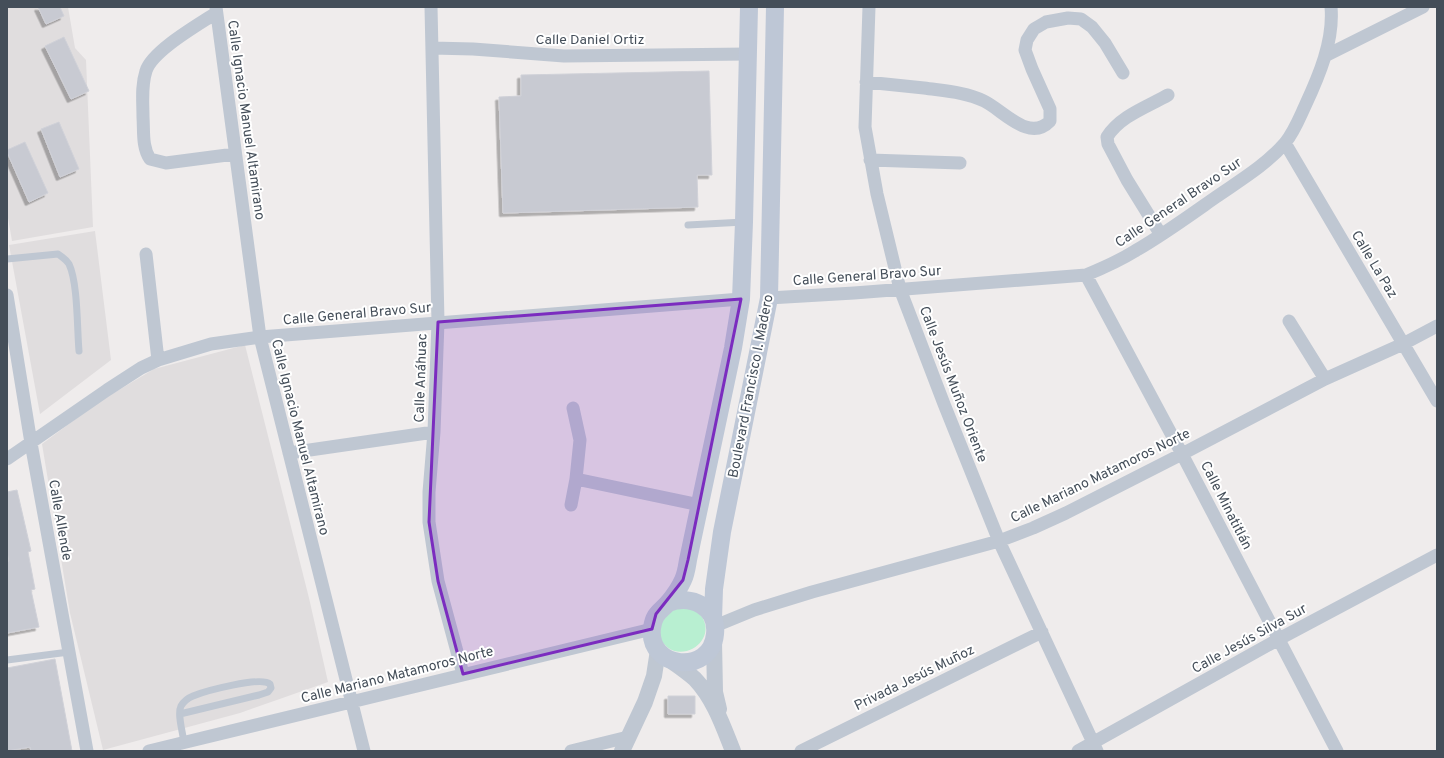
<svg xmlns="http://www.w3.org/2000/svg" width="1444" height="758" viewBox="0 0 1444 758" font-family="Overpass,sans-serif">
<defs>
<filter id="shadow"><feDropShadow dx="-3.5" dy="3.5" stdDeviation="0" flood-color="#0004"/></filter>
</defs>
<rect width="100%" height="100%" fill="#efecec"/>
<path fill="#e0ddde" d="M7 7H68L75 48 86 60 93 227 12 241 7 212Z
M95 231 111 360 40 414 9 245Z
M245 345 309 598 328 682 240 713 103 750 70 613 42 444 97 403 154 369Z"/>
<path fill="#b8efd1" d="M691 607C694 610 700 613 702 617 716 639 686 662 667 647 664 644 661 641 660 637 659 632 660 626 659 621L669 609Z"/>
<path fill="#c8cad2" stroke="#d0d1d8" filter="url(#shadow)" d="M38 7H60L64 16 46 24Z
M64 37 89 91 71 99 45 46Z
M709 71 712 175H697L698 207 503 213 499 97 521 96V75Z
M59 122 79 169 60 177 41 129Z
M25 142 48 193 29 202 7 152V150Z
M17 490 31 551 28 552 35 589 31 590 39 627 7 633V562L9 561 7 552V492Z
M55 659 72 751H31L30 747 7 751V668Z
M668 696H695V714H668Z"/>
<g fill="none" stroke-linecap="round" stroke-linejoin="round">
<path stroke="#bfc7d2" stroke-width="7" d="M688 225 744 222
M7 259 58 254C62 257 66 259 69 264 78 283 77 329 79 351
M7 660 69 652
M180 714 259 695 268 692 271 688 270 684C261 676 205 691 193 696 188 698 184 701 181 706 177 714 183 733 184 743"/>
<path stroke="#bfc7d2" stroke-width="13" d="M216 7 260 337 364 751
M431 7 438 322 434 432 429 492V522L438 581 463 674
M869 7 865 127 877 194 900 289 944 404 999 541 1097 751
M216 13C198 25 152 51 146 71 141 86 143 102 143 117 144 132 142 147 150 159L166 163 235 154
M432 48 473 49 564 56 748 54
M1325 56 1423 7
M866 82C885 84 905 86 924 88 945 91 965 92 984 101 1003 110 1029 143 1050 121V109L1032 69 1025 50 1027 40 1034 29 1046 22 1068 18 1081 19 1092 27 1105 43 1123 73
M1285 143 1437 401
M870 160 960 163
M1161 235 1127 180 1108 144 1107 137C1120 116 1147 107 1168 95
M146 254 158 360
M1086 275 1182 454 1337 751
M7 295 31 443 87 751
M769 298 854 293 1086 275C1103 268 1119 261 1135 251 1163 235 1189 216 1216 197 1239 181 1266 165 1285 143 1294 132 1299 119 1305 106 1319 76 1334 41 1331 7
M1289 321 1325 379
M289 453 434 432
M7 459 107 390 141 368 158 360 211 344 260 337 741 299
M576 479 700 505
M571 505 576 479 580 440 573 408
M715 626 754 610 812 592 999 541 1033 528 1066 513 1182 454 1325 379 1403 344 1437 326
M149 751C317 711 484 669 652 629
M571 751 628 737
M801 751 1042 632
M1078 751 1279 639 1437 555"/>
<path stroke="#bfc7d2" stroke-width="16" d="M714 641 715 692 719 709
M670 660C678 666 687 672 695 679 714 699 723 726 733 751
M622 751 645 702 654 676 658 650"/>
<path stroke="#bec7d6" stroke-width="18" d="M668 603C691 594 718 607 715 634 711 676 647 669 652 628 654 613 660 612 668 603 673 597 680 587 683 580 686 574 687 566 688 560L733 348 741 299 744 222 749 7
M713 619 714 589 722 532 769 298 775 7"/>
</g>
<path fill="#7b2cbf" fill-opacity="0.2" stroke="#7b2cbf" stroke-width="3" stroke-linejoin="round" d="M741 299 688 560 683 580 656 614 652 629 463 674 438 581 429 522 438 322Z"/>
<g text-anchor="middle" stroke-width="4" stroke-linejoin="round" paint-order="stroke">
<g font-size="14" fill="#444e59" stroke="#fff">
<text x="590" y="44">Calle Daniel Ortiz</text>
<text transform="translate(247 120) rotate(82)" y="5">Calle Ignacio Manuel Altamirano</text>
<text transform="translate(1178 202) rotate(-34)" y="5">Calle General Bravo Sur</text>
<text transform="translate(1375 264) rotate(59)" y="5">Calle La Paz</text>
<text transform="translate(867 275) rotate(-4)" y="5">Calle General Bravo Sur</text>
<text transform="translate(357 313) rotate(-5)" y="5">Calle General Bravo Sur</text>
<text transform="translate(420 378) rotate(-88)" y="5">Calle Anáhuac</text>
<text transform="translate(954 384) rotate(69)" y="5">Calle Jesús Muñoz Oriente</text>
<text transform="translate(750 386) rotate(-79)" y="5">Boulevard Francisco I. Madero</text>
<text transform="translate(301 437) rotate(76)" y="5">Calle Ignacio Manuel Altamirano</text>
<text transform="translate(1100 475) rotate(-26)" y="5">Calle Mariano Matamoros Norte</text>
<text transform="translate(1227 505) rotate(63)" y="5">Calle Minatitlán</text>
<text transform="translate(61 520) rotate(80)" y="5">Calle Allende</text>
<text transform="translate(1249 638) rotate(-29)" y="5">Calle Jesús Silva Sur</text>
<text transform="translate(397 674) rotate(-14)" y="5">Calle Mariano Matamoros Norte</text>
<text transform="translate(914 677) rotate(-26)" y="5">Privada Jesús Muñoz</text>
</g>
</g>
<rect width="1444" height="758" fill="none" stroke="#444e59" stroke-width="16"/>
</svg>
